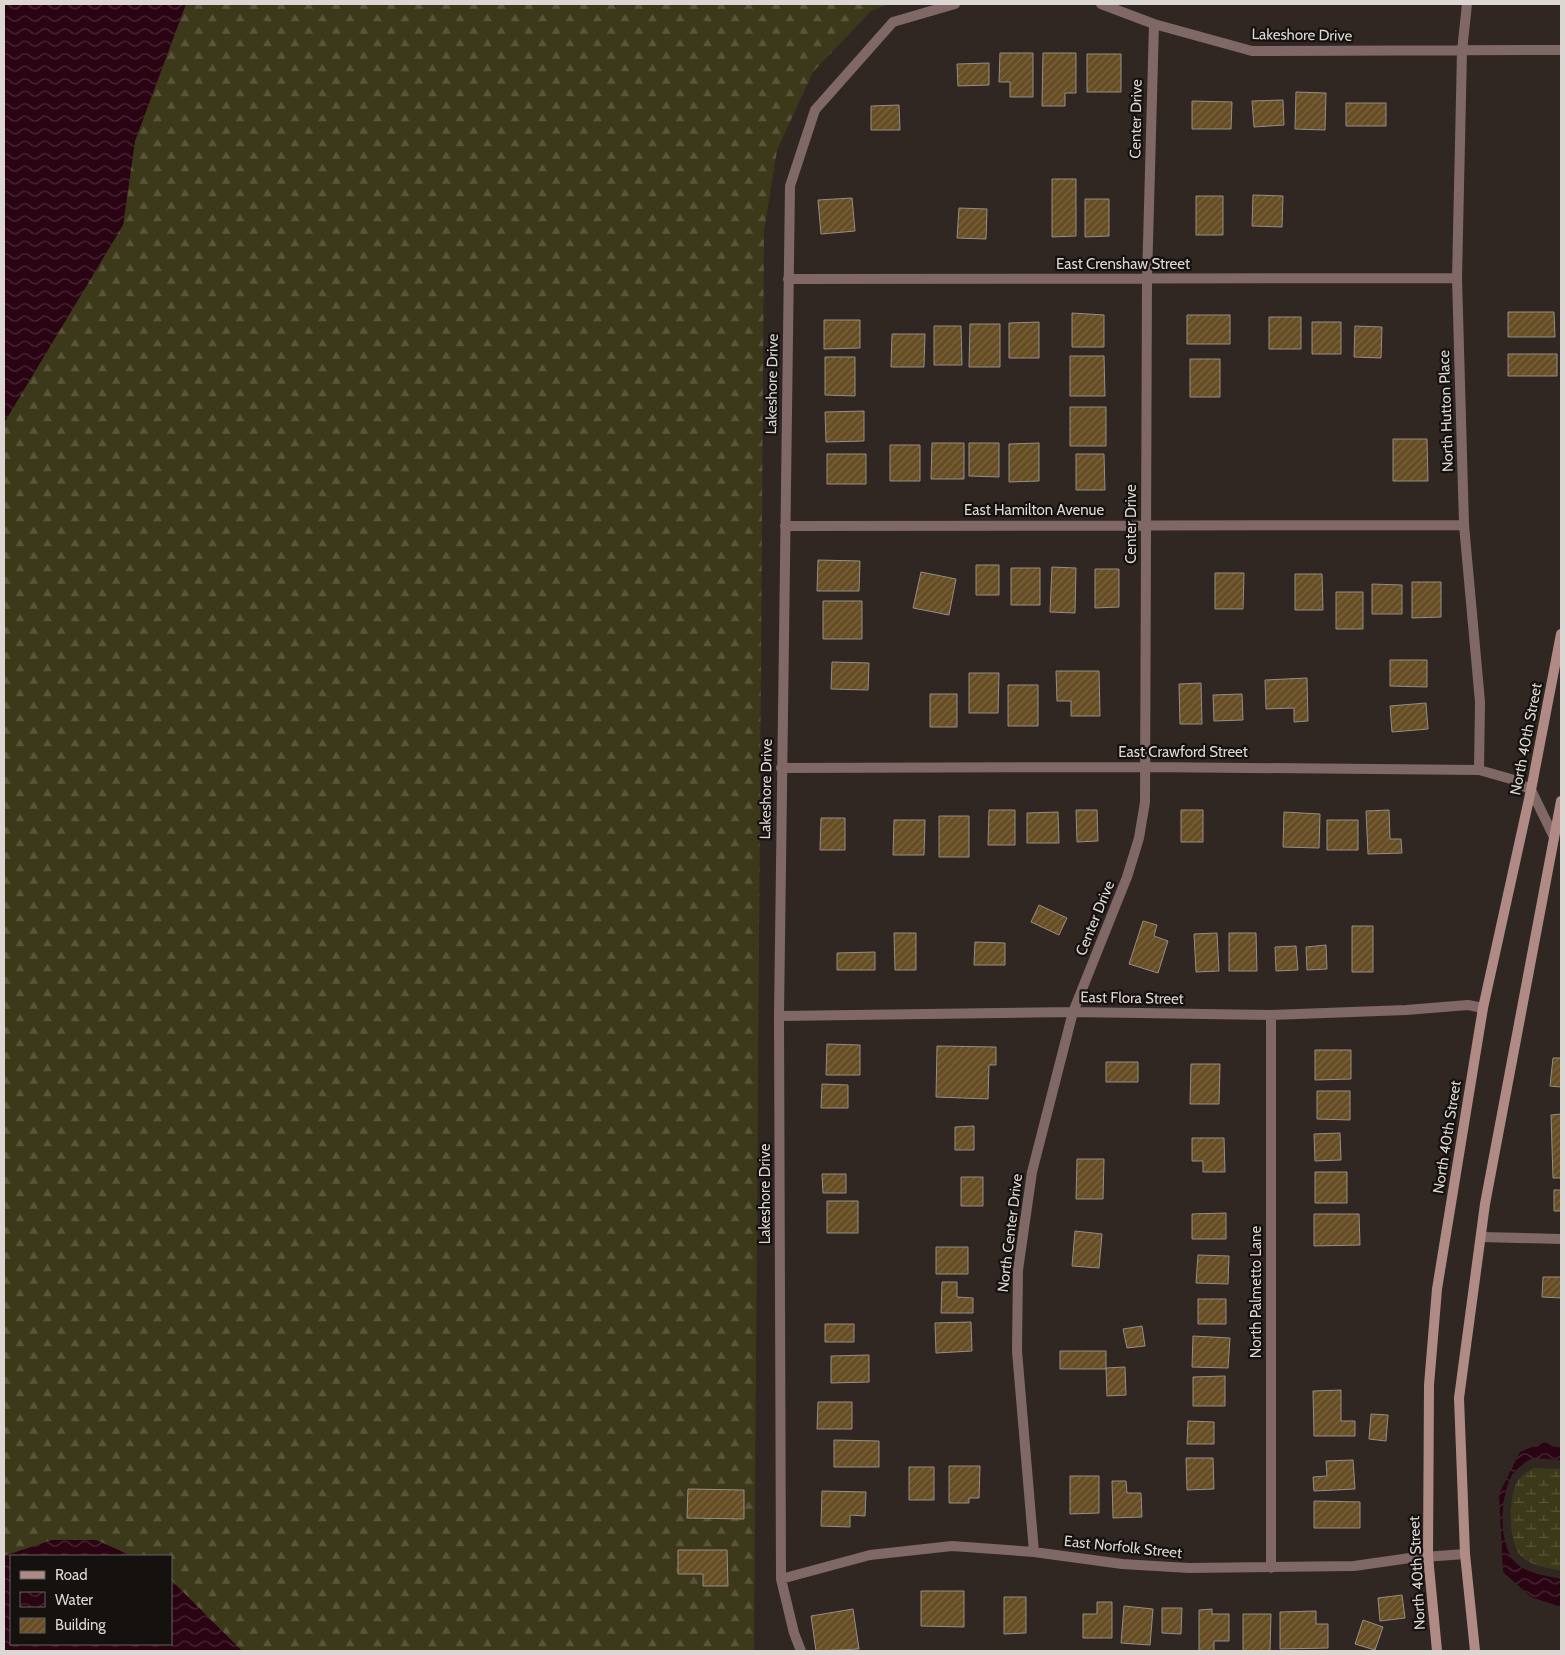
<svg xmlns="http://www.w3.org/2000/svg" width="1565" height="1655" viewBox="0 0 1565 1655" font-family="Cabin,sans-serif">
<defs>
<pattern id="forest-firs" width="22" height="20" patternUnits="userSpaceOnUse" patternTransform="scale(1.25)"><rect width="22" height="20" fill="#3c391a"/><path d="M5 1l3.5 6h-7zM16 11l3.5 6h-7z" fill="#58553a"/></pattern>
<pattern id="wetland-marsh" width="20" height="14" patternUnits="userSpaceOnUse" patternTransform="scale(1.25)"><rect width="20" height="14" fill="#3c391a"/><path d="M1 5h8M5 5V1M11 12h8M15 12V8" fill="none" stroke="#58553a"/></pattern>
<pattern id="water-waves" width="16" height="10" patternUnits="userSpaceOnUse" patternTransform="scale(1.25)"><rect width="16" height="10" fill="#2b0413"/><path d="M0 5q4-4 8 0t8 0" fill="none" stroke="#492834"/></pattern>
<pattern id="building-hatch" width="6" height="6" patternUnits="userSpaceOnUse" patternTransform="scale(1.25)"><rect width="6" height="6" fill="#664d24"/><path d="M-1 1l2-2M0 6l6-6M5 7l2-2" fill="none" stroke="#7b6643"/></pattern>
</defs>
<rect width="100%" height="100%" fill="#302722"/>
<path fill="url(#forest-firs)" d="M186 4H888L871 11 813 72 777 150 764 231 754 1651H242L171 1580V1556H132L96 1540H52L4 1556V423L123 225 135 141Z"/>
<path fill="url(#wetland-marsh)" d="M1533 1468 1561 1469V1571C1549 1568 1530 1566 1521 1556 1508 1543 1508 1495 1518 1480 1521 1476 1528 1471 1533 1468Z"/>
<path fill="url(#water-waves)" d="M4 4H186L135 141 123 225 4 423Z
M1544 1442 1561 1448V1460C1552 1460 1535 1456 1527 1461 1522 1465 1513 1472 1511 1477 1500 1500 1498 1542 1515 1562 1526 1574 1547 1576 1561 1579V1607L1531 1597 1503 1572 1499 1494 1520 1452Z
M52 1540H96L132 1556H11V1644H171V1580L242 1651H4V1556Z"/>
<path fill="url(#building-hatch)" stroke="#948e84" d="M1000 53H1033V97H1010V82H999Z
M1043 53H1076V93H1065V106H1042Z
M1087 54H1121V92H1087Z
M989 63V85L958 86 957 64Z
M1296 92 1326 93 1325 130 1295 129Z
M1283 100 1284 125 1254 127 1252 101Z
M1192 101 1232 102 1231 129H1192Z
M1346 103H1386V126H1346Z
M899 105 900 130H871V106Z
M1052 179H1076V236L1052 237Z
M1253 195 1283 196 1282 227 1252 226Z
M1196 196H1223V235H1196Z
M852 198 855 231 821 234 818 200Z
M1085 199H1109V236L1085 237Z
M959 208 987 209 986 239 957 238Z
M1508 312H1554L1555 337H1508Z
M1072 313 1104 315V347H1072Z
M1187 315H1230V344H1187Z
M1269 317H1301V349H1269Z
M824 320H860V348L824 349Z
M1039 322V358H1009V323Z
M1312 322H1341V354H1312Z
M970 324H1000V367H969Z
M934 326H961L962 365H934Z
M1355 326 1382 327 1381 358 1354 357Z
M892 334H925L924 367H891Z
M1508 354H1557V376H1508Z
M1070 356H1104L1105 396H1070Z
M825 357H855V396L825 395Z
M1190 359H1220V397H1190Z
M1070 407H1106V446H1070Z
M864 411V441L826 442 825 412Z
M1393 439H1427L1428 481H1393Z
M932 443H964V479H931Z
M969 443H999V477L969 476Z
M1039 443V481L1009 482V444Z
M890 445H920V481H890Z
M827 454H866V484H827Z
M1076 454H1104L1105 490H1076Z
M818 560 860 561 859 591H817Z
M976 565H999V595H976Z
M1052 567 1076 568 1075 613 1050 612Z
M1011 568H1040V605H1011Z
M1095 569H1119V607L1095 608Z
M921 572 956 579 949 615 913 608Z
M1215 573H1244L1243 609H1215Z
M1295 574H1322L1323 610H1295Z
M1412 582H1441V617L1412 618Z
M1372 584 1402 585V614H1372Z
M1336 592H1363V629H1336Z
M823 601H862V639H823Z
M1390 660H1427V687L1390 686Z
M832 662 869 663 868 690 831 689Z
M1056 671H1099L1100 716H1071V701H1057Z
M969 673H999L998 713H969Z
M1307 678 1308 721 1294 722V708L1266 709 1265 680Z
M1201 683 1202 724H1180L1179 684Z
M1008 685H1038V726H1008Z
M930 694H957V727H930Z
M1242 694 1243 720 1214 721 1213 695Z
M1426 703 1428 729 1392 732 1390 706Z
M989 810H1015V845H988Z
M1076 810H1097L1098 841 1077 842Z
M1181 810H1203V842H1181Z
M1389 810 1390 839H1401L1402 853 1368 854 1366 811Z
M1058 812 1059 843H1027V813Z
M1284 812 1320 814 1319 848 1283 847Z
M939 816H969V857H939Z
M821 818H845V850H820Z
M894 820H925L924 855H893Z
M1327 820H1358V850H1327Z
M1039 905 1067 918 1059 935 1031 922Z
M1143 921 1157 925 1154 936 1168 941 1158 973 1129 964Z
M1352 926H1373V972H1352Z
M894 933H916V970H895Z
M1217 933 1219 971 1196 972 1194 934Z
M1229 933H1256L1257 971H1229Z
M975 942 1005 943V965H974Z
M1326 945 1327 969 1307 970 1306 947Z
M1296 946 1298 970 1276 971 1275 947Z
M875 952V970H837V953Z
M827 1044 860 1045V1075H826Z
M937 1046 996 1047V1065H989L988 1099 936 1097Z
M1315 1050H1351V1079L1315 1080Z
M1553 1058H1561V1087L1550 1086Z
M1106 1062H1138V1082H1106Z
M1191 1064H1220L1219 1104H1190Z
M822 1084 848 1085V1108H821Z
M1317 1091H1350V1120L1317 1119Z
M1561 1114V1178H1553L1551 1115Z
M974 1126V1150H955V1127Z
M1340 1133 1341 1160 1315 1161 1314 1134Z
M1192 1138H1224L1225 1172H1203V1161H1192Z
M1077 1159H1104L1103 1199H1076Z
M1315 1172H1347V1203H1315Z
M822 1174H846V1193H823Z
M961 1177H983V1206H961Z
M1554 1190H1561V1211H1554Z
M827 1201H858V1233H827Z
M1226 1213V1239H1192V1214Z
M1314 1214H1359L1360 1245 1314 1246Z
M1075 1231 1102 1234 1099 1268 1072 1266Z
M936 1247H968V1274H936Z
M1198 1255 1229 1256 1228 1284 1196 1283Z
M1543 1277H1561V1298L1542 1297Z
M942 1282H957V1297L973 1298V1313H941Z
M1198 1299H1226V1324H1198Z
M971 1322 972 1351 936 1353 935 1323Z
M825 1324H854V1342H825Z
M1142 1326 1145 1346 1127 1348 1123 1329Z
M1193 1336 1230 1338 1228 1368 1192 1367Z
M1060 1351H1106V1369H1060Z
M869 1355V1382L831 1383V1356Z
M1125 1367 1126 1395 1107 1396 1106 1368Z
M1225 1376V1406H1193V1377Z
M1341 1390V1421H1355V1436H1314L1313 1391Z
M818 1402H852V1429H817Z
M1371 1414 1388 1415 1386 1441 1369 1439Z
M1188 1421 1214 1422V1444H1187Z
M834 1440 879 1441V1467H834Z
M1186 1458H1213L1214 1489 1187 1490Z
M1353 1460 1355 1489 1314 1491 1313 1477 1327 1476 1326 1461Z
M949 1466H980L979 1498H969V1503H949Z
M909 1467H934V1500H909Z
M1070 1476H1099V1513L1070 1514Z
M1112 1481H1126L1127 1493H1141L1142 1517 1113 1518Z
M688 1489 744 1490V1519L687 1518Z
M822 1491 866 1492 865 1516 850 1515V1527L821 1526Z
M1314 1501 1360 1502V1528H1314Z
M678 1550H727L728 1586H703V1574H678Z
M921 1591H964V1627L921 1626Z
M1402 1595 1405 1618 1380 1621 1378 1598Z
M1004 1597H1026V1633L1004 1634Z
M1097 1602H1112V1638H1083V1614H1097Z
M1124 1606 1153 1609 1150 1645 1121 1643Z
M1162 1608H1182L1181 1634 1162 1633Z
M853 1609 859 1649 816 1651 811 1616Z
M1212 1609V1614H1229V1641H1214V1651H1199V1610Z
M1316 1611V1624H1328V1648L1280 1649V1612Z
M1243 1614H1271L1270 1651H1243Z
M1363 1620 1383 1627 1375 1650 1355 1644Z"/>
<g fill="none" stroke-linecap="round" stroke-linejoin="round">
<path stroke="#7f6865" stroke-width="10" d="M1481 1237 1561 1239"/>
<path stroke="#7f6865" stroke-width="10" d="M1101 4 1154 24 1252 51 1561 50
M1467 4 1462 51 1457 278 1464 525 1480 702 1479 770
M788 279 1457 278
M785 526 1464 525
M781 768 1145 767 1479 770 1511 779 1531 790 1553 835
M1271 1015V1568
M779 1016 1073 1012 1271 1015 1406 1010 1468 1005 1483 1008
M1034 1552 1017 1351 1018 1270 1032 1172 1073 1012 1127 877 1139 838 1145 802 1147 279 1154 24
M781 1579 870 1555 952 1546 1034 1552 1122 1564 1189 1568 1354 1566 1410 1558 1465 1554
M801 1651 794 1633 781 1579 779 1016 790 186 815 110 893 22 955 4"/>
<path stroke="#b08b86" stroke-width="10" d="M1437 1651 1428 1556 1429 1385 1437 1289 1483 1008 1531 790 1561 634
M1475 1651 1465 1554 1459 1398 1485 1204 1561 801"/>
</g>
<g text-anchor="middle" stroke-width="4.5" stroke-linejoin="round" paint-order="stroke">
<g font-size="15" fill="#ddd7d4" stroke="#15110e">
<text transform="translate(1302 35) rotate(1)" y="5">Lakeshore Drive</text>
<text transform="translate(1136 119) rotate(-89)" y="5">Center Drive</text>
<text x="1123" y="269">East Crenshaw Street</text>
<text transform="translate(772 384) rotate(-89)" y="5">Lakeshore Drive</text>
<text transform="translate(1446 411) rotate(-92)" y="5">North Hutton Place</text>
<text x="1034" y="515">East Hamilton Avenue</text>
<text transform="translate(1131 524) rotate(-90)" y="5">Center Drive</text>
<text transform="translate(1526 739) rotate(-79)" y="5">North 40th Street</text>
<text x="1183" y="757">East Crawford Street</text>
<text transform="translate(766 789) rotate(-89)" y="5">Lakeshore Drive</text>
<text transform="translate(1095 918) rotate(-68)" y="5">Center Drive</text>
<text transform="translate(1132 998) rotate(1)" y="5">East Flora Street</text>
<text transform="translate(1447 1137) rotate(-81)" y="5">North 40th Street</text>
<text transform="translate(765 1194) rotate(-90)" y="5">Lakeshore Drive</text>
<text transform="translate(1010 1233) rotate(-83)" y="5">North Center Drive</text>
<text transform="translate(1256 1292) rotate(-90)" y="5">North Palmetto Lane</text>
<text transform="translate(1123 1547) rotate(6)" y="5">East Norfolk Street</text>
<text transform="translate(1417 1573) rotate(-93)" y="5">North 40th Street</text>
</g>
</g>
<rect width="1565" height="1655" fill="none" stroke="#ddd7d4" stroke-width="10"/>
<rect x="10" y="1555" width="162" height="90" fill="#15110e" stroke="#65605d"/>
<rect x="20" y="1571" width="25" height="8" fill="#b08b86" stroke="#65605d"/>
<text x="55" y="1580" font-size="15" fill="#ddd7d4">Road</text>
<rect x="20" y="1592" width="25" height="15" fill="url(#water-waves)" stroke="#65605d"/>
<text x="55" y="1605" font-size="15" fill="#ddd7d4">Water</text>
<rect x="20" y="1618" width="25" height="15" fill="url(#building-hatch)" stroke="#65605d"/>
<text x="55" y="1630" font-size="15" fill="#ddd7d4">Building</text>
</svg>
